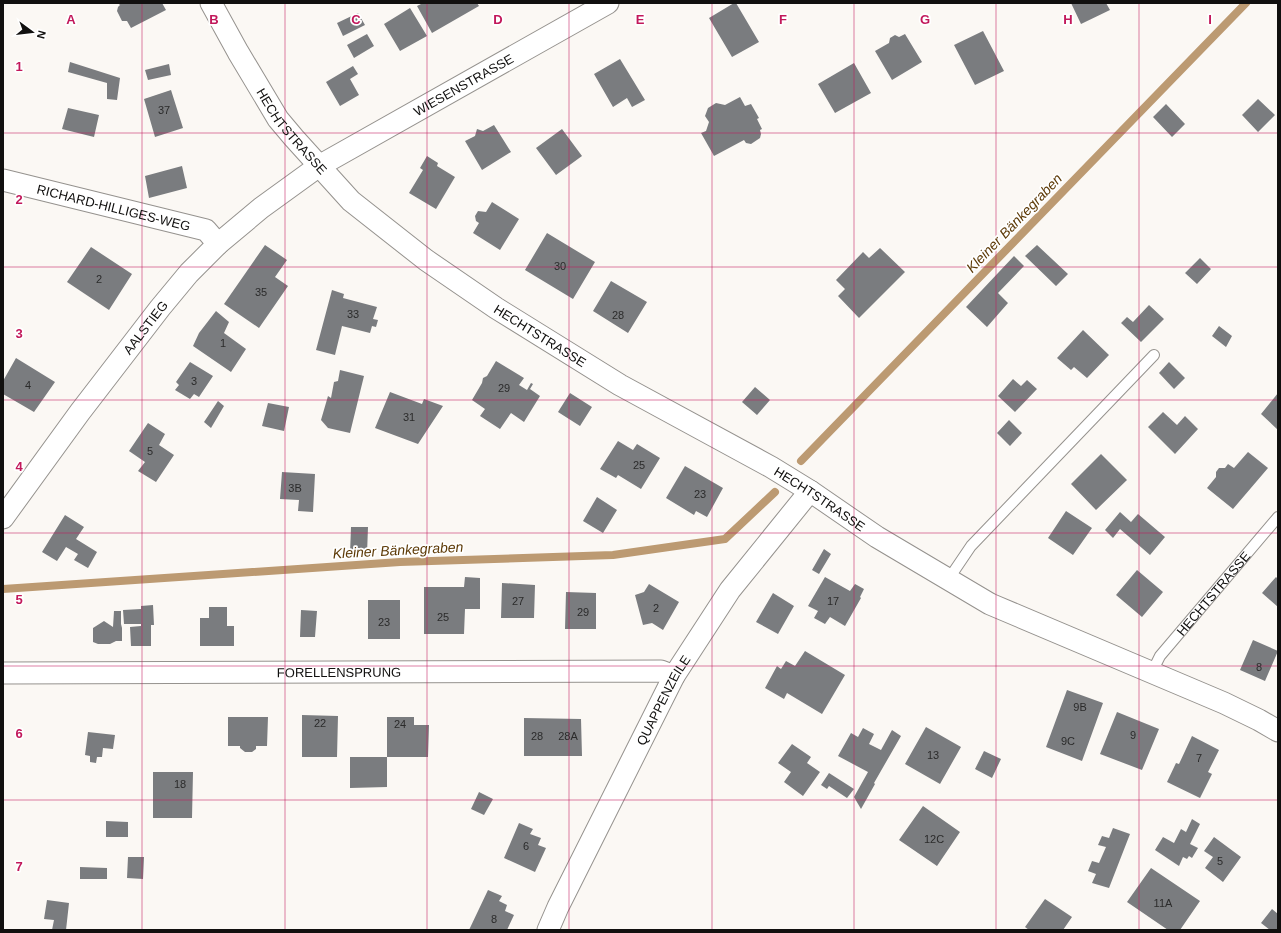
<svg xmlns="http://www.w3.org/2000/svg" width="1281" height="933" viewBox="0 0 1281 933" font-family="Arial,sans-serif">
<rect width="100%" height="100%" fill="#fbf8f4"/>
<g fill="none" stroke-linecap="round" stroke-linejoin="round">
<path stroke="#bc9a72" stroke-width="8" d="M801 461 1246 3
M3 589 400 562 613 555 725 539 775 492"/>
</g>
<path fill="#7a7c7f" d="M118 3H162L166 10 131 28 127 21H122L117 11 118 7 120 5Z
M423 3H477L479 6 432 33 417 6Z
M734 3H736L759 42 732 57 709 18Z
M1071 3H1106L1110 10 1081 24Z
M410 8 427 36 400 51 384 24Z
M358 13 365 25 343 36 337 23Z
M983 31 1004 71 975 85 954 45Z
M367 34 374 46 354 58 347 45Z
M905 34 922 62 892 80 875 51 889 43 890 38 895 35 899 37Z
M620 59 645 100 632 107 627 98 613 107 594 74Z
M70 62 120 78 117 100 107 99V83L68 72Z
M854 63 871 93 835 113 818 84Z
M169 64 171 75 148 80 145 70Z
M353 66 358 74 350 79 359 95 340 106 326 82Z
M171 90 183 128 155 137 144 99Z
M740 97 745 106 751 104 759 118 757 119 762 129 760 130 761 134 760 138 751 144 746 143 744 140 714 156 701 133 706 131 709 122 705 116 708 108 716 103 725 105Z
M1258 99 1275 115 1258 132 1242 115Z
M1166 104 1185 124 1172 137 1153 117Z
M68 108 99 115 94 137 62 129Z
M494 125 511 152 482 170 465 141 475 136 477 129 483 131Z
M562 129 582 156 556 175 536 148Z
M427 156 438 163 437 166 455 177 436 209 409 193 423 170 420 168Z
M182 166 187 188 149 198 145 176Z
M492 202 519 219 500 250 473 233 479 223 476 221 475 216 478 211 486 212Z
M547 233 595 262 573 299 525 270Z
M265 245 287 260 275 277 288 286 259 328 224 304Z
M1037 245 1068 274 1056 286 1025 256Z
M91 247 132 274 109 310 67 282Z
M880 248 905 272 859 318 838 296 845 289 836 280 863 252 869 258Z
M1014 256 1024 266 998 293 1008 303 987 327 966 307Z
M1200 258 1211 269 1197 284 1185 273Z
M611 281 647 302 628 333 593 311Z
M332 290 344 294 343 298 377 307 373 319 378 320 376 327 372 326 370 333 342 326 335 355 316 350Z
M1149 305 1164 319 1141 342 1121 323 1127 317 1133 322Z
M216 311 229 322 224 333 246 349 231 372 193 346 199 333Z
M1219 326 1232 336 1226 347 1212 336Z
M1083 330 1109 355 1087 378 1074 367 1071 370 1057 358Z
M16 358 55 382 34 412 3 394V381Z
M496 361 524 378 519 385 527 390 531 383 533 384 530 389 540 396 524 422 511 413 500 429 480 416 485 409 472 400 482 383 483 378 487 376Z
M190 362 213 376 199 397 194 394 190 399 175 390 179 385 176 382Z
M1169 362 1185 378 1174 389 1159 373Z
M340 370 364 376 350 433 328 428 321 420 328 396 331 398 334 382 338 381Z
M1013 379 1021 386 1027 380 1037 389 1015 412 998 396Z
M755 387 770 400 757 415 742 402Z
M390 392 422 404 424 399 443 406 418 444 375 428Z
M570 393 592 407 580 426 558 412Z
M1278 393V430L1261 414Z
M218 401 224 406 211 428 204 422Z
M268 403 289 407 284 431 262 426Z
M1163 412 1177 425 1185 416 1198 429 1175 454 1148 427Z
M1009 420 1022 433 1010 446 997 433Z
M148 423 165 434 159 445 174 455 156 482 138 471 145 462 129 451Z
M618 441 633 450 637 444 660 458 641 489 618 475 616 478 600 469Z
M1248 452 1268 468 1233 509 1207 488 1216 477V472L1219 468H1225L1228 464 1234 468Z
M1101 454 1127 480 1096 510 1071 484Z
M685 466 723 488 707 517 696 511 694 515 666 498Z
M282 472 315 474 313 512 298 511 299 500 280 499Z
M597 497 617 510 603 533 583 521Z
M1066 511 1092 528 1073 555 1048 538Z
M1120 512 1131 522 1138 514 1165 537 1150 555 1120 529 1113 538 1105 530Z
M65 515 84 527 76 539 97 552 88 568 74 560 78 554 66 547 57 561 42 552Z
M351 527H368L367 554H350Z
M824 549 831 554 819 574 812 570Z
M1137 570 1163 592 1142 617 1116 595Z
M465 577 480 578V609H465L464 634H424V587H464Z
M825 577 850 591 855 584 864 589 860 597 861 598 845 626 830 617 825 624 814 618 818 611 808 606Z
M1276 577 1278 579V607L1262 593Z
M502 583 535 585 534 618H501Z
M649 584 679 602 663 630 652 623 643 625 635 595 644 592Z
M566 592 596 593V629H565Z
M773 593 794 606 778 634 756 622Z
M368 600H400V639H368Z
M153 605 154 625H151V646H131L130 627 141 626V624H124L123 610 141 609V606Z
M209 607H227V626H234V646H200V618H209Z
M301 610 317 611 315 637H300Z
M114 611H121V624L122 628V641H116L110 644H98L93 642V628L104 621 113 627Z
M1253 640 1278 651 1265 681 1240 670Z
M805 651 845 675 822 714 787 693 784 699 765 688 777 666 781 669 786 661 795 666Z
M1067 690 1103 703 1082 761 1046 747Z
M1117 712 1159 729 1142 770 1100 754Z
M302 715 338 716 337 757H302Z
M228 717H268L267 746H256V749L252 752H245L240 748V746H228Z
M387 717H414V725H429L428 757H387V787L350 788V757H387Z
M524 718 581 719 582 756H524Z
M926 727 961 747 940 784 905 764Z
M863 728 874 734 869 744 881 750 892 730 901 736 874 783 875 784 861 809 854 797 868 772 838 756 851 733 858 737Z
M88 732 115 735 113 749 103 748 102 757H97L96 763 90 762V756L85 755Z
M1192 736 1219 750 1208 772 1212 774 1200 798 1167 782 1176 763 1179 764Z
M792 744 811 757 807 763 820 772 803 796 784 782 791 772 778 763Z
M984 751 1001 759 992 778 975 769Z
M153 772H193L192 818H153Z
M829 773 854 789 847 798 829 786 827 789 821 785Z
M479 792 493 799 484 815 471 809Z
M923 806 960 832 937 866 899 840Z
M1192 819 1200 824 1190 844 1198 848 1192 858 1189 856 1187 859 1183 857 1179 866 1155 850 1163 837 1174 843 1181 829 1186 832Z
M106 821 128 822V837H106Z
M519 823 533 829 530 834 541 838 538 845 546 848 535 872 504 858Z
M1113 828 1130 834 1109 888 1092 883 1096 874 1088 871 1092 861 1099 863 1106 847 1098 845 1102 836 1109 838Z
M1214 837 1241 857 1223 882 1205 868 1213 857 1204 851Z
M128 857H144L143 879 127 878Z
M80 867 107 868V879H80Z
M1151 868 1200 901 1180 930H1168L1127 902Z
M488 890 502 896 499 901 507 905 505 911 514 915 507 930H469Z
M1045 899 1072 917 1063 930H1029L1025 927Z
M47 900 69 903 66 930H52L54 920 44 919Z
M1272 909 1278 914V930H1270L1261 923Z"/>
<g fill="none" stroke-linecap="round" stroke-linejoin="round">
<g stroke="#95928e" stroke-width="12">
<g id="lane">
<path d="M948 580 971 546 1154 355"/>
<path id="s1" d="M1152 672 1160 656 1278 517"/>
</g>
</g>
<g stroke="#95928e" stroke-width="23">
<g id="street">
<path id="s2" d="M211 3 238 52 278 119 294 138 351 201 426 260 496 308 620 385 771 467 810 491 877 537 990 604 1224 703 1259 720 1278 731"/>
<path id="s3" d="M3 180 206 230 218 244"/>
<path id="s4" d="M3 518 80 412 160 308 189 273 218 244 261 208 319 166 608 3"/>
<path id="s5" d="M3 673 661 671 674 676"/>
<path id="s6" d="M548 930 558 907 674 676 730 590 810 491"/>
</g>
</g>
<use href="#lane" stroke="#fff" stroke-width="10"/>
<use href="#street" stroke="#fff" stroke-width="21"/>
</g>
<path fill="none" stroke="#c2185b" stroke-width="1" stroke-opacity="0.55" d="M142 3V930M285 3V930M427 3V930M569 3V930M712 3V930M854 3V930M996 3V930M1139 3V930M3 133H1278M3 267H1278M3 400H1278M3 533H1278M3 666H1278M3 800H1278"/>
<g text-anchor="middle" stroke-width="3.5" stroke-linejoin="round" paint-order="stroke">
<g font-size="11" fill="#2b2b2b">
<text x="164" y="114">37</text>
<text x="560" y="270">30</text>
<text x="99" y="283">2</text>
<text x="261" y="296">35</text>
<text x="353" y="318">33</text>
<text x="618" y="319">28</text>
<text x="223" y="347">1</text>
<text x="194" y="385">3</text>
<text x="28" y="389">4</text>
<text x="504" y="392">29</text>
<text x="409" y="421">31</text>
<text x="150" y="455">5</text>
<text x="639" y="469">25</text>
<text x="295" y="492">3B</text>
<text x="700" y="498">23</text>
<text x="518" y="605">27</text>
<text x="833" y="605">17</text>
<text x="656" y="612">2</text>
<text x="583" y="616">29</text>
<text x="443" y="621">25</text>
<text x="384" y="626">23</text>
<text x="1259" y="671">8</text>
<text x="1080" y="711">9B</text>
<text x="320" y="727">22</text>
<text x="400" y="728">24</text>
<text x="1133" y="739">9</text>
<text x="537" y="740">28</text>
<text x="568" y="740">28A</text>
<text x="1068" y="745">9C</text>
<text x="933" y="759">13</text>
<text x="1199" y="762">7</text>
<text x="180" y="788">18</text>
<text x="934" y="843">12C</text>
<text x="526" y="850">6</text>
<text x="1220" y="865">5</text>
<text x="1163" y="907">11A</text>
<text x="494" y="923">8</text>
</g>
<g font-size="13" fill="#11100f" stroke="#fff">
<text dy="5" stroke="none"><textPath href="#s4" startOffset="642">WIESENSTRASSE</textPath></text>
<text dy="5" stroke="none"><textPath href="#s2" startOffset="152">HECHTSTRASSE</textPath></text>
<text dy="5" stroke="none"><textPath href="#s3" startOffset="114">RICHARD-HILLIGES-WEG</textPath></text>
<text dy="5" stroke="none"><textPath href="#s4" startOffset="238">AALSTIEG</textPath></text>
<text dy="5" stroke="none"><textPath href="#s2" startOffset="476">HECHTSTRASSE</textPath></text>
<text dy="5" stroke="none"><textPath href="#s2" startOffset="800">HECHTSTRASSE</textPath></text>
<text dy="5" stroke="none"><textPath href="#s1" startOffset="100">HECHTSTRASSE</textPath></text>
<text dy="5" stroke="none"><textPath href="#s5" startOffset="336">FORELLENSPRUNG</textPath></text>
<text dy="5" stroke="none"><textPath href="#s6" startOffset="257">QUAPPENZEILE</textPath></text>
</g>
<g font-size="14" font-style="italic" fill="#5d3a07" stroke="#fff">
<text transform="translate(1014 223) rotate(-46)" y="5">Kleiner Bänkegraben</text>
<text transform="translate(398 550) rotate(-3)" y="5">Kleiner Bänkegraben</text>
</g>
</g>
<g font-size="13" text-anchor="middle" font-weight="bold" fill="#c2185b" stroke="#fff" stroke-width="3.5" stroke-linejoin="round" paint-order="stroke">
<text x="71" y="24">A</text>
<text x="214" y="24">B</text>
<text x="356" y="24">C</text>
<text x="498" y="24">D</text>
<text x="640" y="24">E</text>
<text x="783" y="24">F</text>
<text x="925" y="24">G</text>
<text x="1068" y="24">H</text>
<text x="1210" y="24">I</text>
<text x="19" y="71">1</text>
<text x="19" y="204">2</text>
<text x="19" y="338">3</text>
<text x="19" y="471">4</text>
<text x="19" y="604">5</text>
<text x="19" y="738">6</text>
<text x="19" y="871">7</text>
</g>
<rect width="1281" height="933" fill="none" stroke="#11100f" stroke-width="8"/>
<g transform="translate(32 32) rotate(105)" stroke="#ffffff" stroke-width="3" paint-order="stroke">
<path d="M0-3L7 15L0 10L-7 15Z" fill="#11100f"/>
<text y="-6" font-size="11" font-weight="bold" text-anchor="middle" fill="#11100f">N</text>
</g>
</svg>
